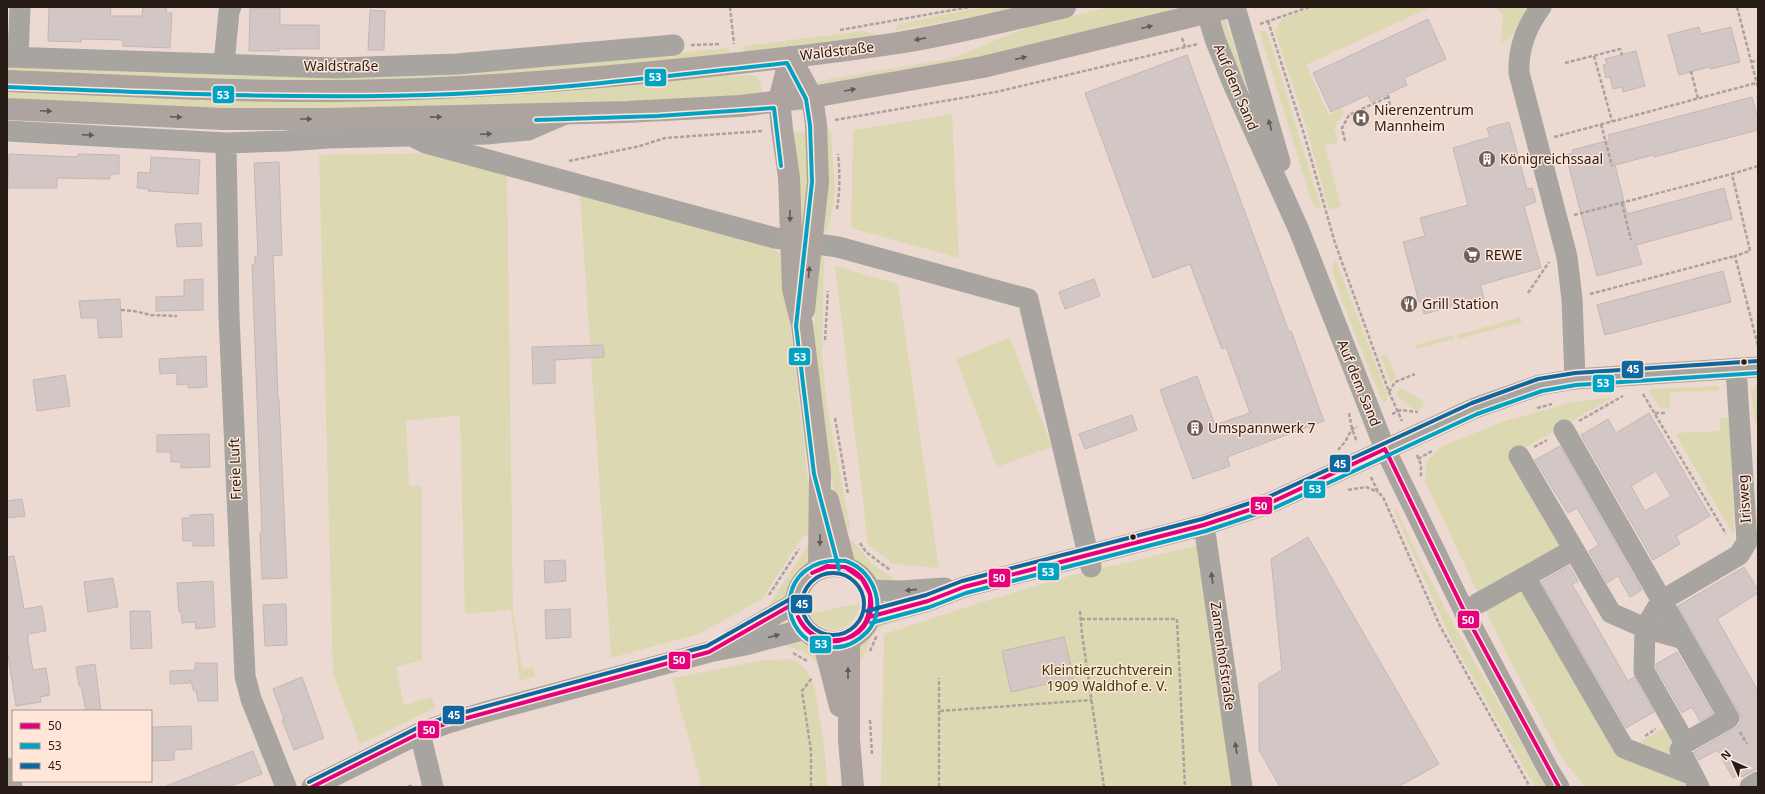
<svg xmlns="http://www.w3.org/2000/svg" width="1765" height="794" viewBox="0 0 1765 794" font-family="'Noto Sans',sans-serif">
<rect width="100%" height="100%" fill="#ecdad2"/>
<path fill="#dcd8b2" d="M984 7H1021L895 31 898 24Z
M1109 7H1188L944 67 815 88 813 84 829 79 950 59 1028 27Z
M1312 7H1431L1306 65 1329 115 1342 108 1344 112 1334 128 1338 142 1325 146 1341 206 1329 210 1305 123 1275 31 1282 19Z
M1495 7H1532L1519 29 1501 44 1503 14Z
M1222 19 1225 20 1247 82V89L1244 90 1219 21Z
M1259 30 1266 31 1271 44 1321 208 1316 207 1311 200Z
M864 31 880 35 742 53 745 46Z
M728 48 731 55 549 74 342 81 152 79 7 71V62L549 65Z
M754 75 761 82 762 94 691 101 328 112 225 109 7 99V89L329 101 498 96 720 76Z
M952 114 959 258 851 228 853 130Z
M827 127 831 132 835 193 828 230 823 232 828 196Z
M807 131V230H798L791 133Z
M440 153 507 171 513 610 522 669 533 667 535 676 520 681 511 610 465 614 460 415 406 421 409 486H422V660L396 667 404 705 433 697 435 708 360 744 333 674 319 155Z
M580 195 766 244 782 255 814 533 803 536 761 600 699 634 611 658Z
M820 255 824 257 822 355 827 406 850 526 848 530 843 531 828 462 814 340 815 302Z
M1335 259 1387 393V400L1385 404 1380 396 1341 298 1332 269Z
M835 266 898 284 939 568 893 564 868 545Z
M1520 317 1522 322 1459 339 1457 335Z
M1453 335 1454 339 1416 349 1415 345Z
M1010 338 1052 447 997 467 956 359Z
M1387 354 1396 378 1391 383 1381 356Z
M1758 383V422L1755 423 1751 391Z
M1719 386V391L1670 392V409L1660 408 1650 393V389Z
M1400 388 1422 400 1424 407 1414 410 1396 395Z
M1614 397 1521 450 1566 545 1520 577 1618 746 1690 781 1693 787H1585L1563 760 1535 708 1505 650 1425 481 1427 461 1442 446 1505 421 1573 402Z
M1720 418H1730L1734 533H1732L1675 433 1720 431Z
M1397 510C1439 606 1495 696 1547 787H1535L1451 639 1394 511Z
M849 541H853L872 564 891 576 895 583 877 581 871 575 854 559Z
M808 545H811L809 564 796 578 786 600 770 612V604Z
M1199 545 1232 787H881L884 634 979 603 1073 575Z
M860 603C855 633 826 639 809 614Z
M897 615V621C869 629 872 641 860 663 860 658 858 652 859 647 862 634 886 621 897 615Z
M797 638C815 644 816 649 820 667L806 653 785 645 782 639Z
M790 659 799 663 808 673 814 685 823 738 828 787H702L672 678 764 660Z
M1664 728 1668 730 1686 766 1635 745Z"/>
<path fill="#d3c7c6" stroke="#c3b6b6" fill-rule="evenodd" d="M49 7H111L110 16H142L143 7H167L166 13H172L170 48 123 46V40L81 39V42L48 41Z
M250 8H280V25H319V49H279V51H249Z
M370 10 385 11 384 50H368Z
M1428 19 1446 59 1404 78 1407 85 1371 102 1368 95 1331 112 1313 73Z
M1699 27 1701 34 1731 27 1740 62 1710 69 1709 67 1679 75 1668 35Z
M1636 51 1645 86 1623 92 1622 87 1613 89 1610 77 1606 78 1603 65 1607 64 1605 59Z
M1187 55 1289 332 1291 331 1324 421 1227 457 1230 466 1193 479 1160 390 1197 376 1215 425 1250 413 1226 347 1222 349 1190 264 1153 278 1085 93Z
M1752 97 1758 119V130L1654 157 1653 155 1615 165 1627 214 1724 188 1732 219 1636 245 1642 264 1597 276 1566 155 1573 153 1572 150 1610 140 1608 135Z
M1509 122 1527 189 1532 188 1536 202 1524 206 1541 268 1480 285 1484 298 1424 314 1421 302H1419L1403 242 1425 236 1420 218 1468 205 1453 148 1490 137 1487 128Z
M9 154 78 157V154L119 155V174H110V179L57 178V188H8Z
M151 157 200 160 198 194 148 191 149 189 137 188 138 172 150 173Z
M279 162 282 255 273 256 278 399H279L287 578 262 579 260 533H262L252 265 255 264V256H258L254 163Z
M201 223 202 246 177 247 175 224Z
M1723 271 1731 302 1605 335 1597 305Z
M203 279V310L156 311V297L184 296V280Z
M1094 279 1100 296 1065 309 1059 292Z
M120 299 122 337 99 338 97 318H81L79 301Z
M603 345 604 357 555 360V383L533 384 532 347Z
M206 356 207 387 188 388V384L177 385V373L160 374 159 359Z
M65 375 70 406 37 411 33 380Z
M1649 413 1710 516 1676 536 1680 544 1653 560 1581 435 1608 419 1616 433ZM1656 471 1671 496 1645 511 1631 486Z
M1132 415 1137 430 1085 449 1079 434Z
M209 434 210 467 181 468V462H171V452H157V435Z
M1560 446 1642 590 1630 597 1618 576 1607 583 1589 551 1599 545 1587 525 1577 508 1568 513 1535 460Z
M22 499 25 516 7 518V501Z
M213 514 214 546H193V541H183L182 518H190V515Z
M1308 537 1439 764 1398 787H1280L1259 750V684L1282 670 1271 559Z
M14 556 24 609 42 606 46 631 28 634V641L33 670 46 668 50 695 40 697 41 702 16 706 7 649V557Z
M565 560 566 581 545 583 544 561Z
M1569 566 1578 581 1572 584 1628 681 1634 677 1654 712 1626 728 1541 582Z
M1744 567 1758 590V593L1717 619 1758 691V768L1742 777 1740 774 1733 778 1717 750 1699 760 1694 752 1735 728 1740 724 1741 718 1739 712 1678 606Z
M113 578 118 607 88 612 84 582Z
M213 581 215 627 196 629 195 622 182 623 181 611 179 612 177 583Z
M286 604 287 645 265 646 263 605Z
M570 609 571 637 546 639 545 610Z
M130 611H150L152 648 131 649Z
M1064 637 1074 678 1011 692 1002 651Z
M1677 652 1713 714 1700 721 1692 707 1682 713 1656 668V664Z
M195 663H217L218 701H198L196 690 194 691 190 679V683L170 684V671L195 670Z
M95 664 101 711H86L81 686H79L76 667Z
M302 677 324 738 294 750 282 720 284 719 273 689Z
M191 726 192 749 174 750V760L151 761V727Z
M253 751 262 774 228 787H164Z"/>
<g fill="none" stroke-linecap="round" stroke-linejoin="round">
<path stroke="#aaa29c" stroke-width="2.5" stroke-dasharray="4 2" stroke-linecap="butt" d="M730 7 734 44
M1737 7 1758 88
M1268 21 1304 134 1335 243 1389 392 1402 421
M1260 24 1309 7
M840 30 970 7
M1182 38 1185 47
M691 45 720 44
M1594 56 1612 121
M1751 62 1758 60
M1565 63 1620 49 1622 55
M1691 71 1698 99
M1388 95 1391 112
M835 120 996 92 1198 44
M1601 124 1612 166
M1554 137 1756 83
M1345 141 1342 128 1349 115 1388 97
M569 161 640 146 665 138 763 131
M1758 166 1732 174 1750 251 1735 256 1758 346
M1622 203 1631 240
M837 209C840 190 840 172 838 154
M1574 215 1732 174
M1528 293 1549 262
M1590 294 1735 256
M121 310 134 311 151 315 177 316
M825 340 828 291
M1389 392 1395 382 1415 374
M1643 394 1726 534
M1537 408 1552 404
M1349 413 1352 429 1357 442
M1655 413H1667
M1392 414 1401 410 1418 412
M835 418 848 494
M1579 421 1623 396
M1534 447 1547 440
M1338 450 1345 442 1352 429 1357 427
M1417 455 1421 465V477
M1418 459 1432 451
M1371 477 1378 492 1383 497 1440 626 1530 787
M1348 490 1366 487 1378 492
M860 543 866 552 890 570
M769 595 799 549
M1080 611 1082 634 1104 787
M1081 619H1177L1185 787
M870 651 877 635
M793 653 807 661
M940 711 1092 700
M870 720 872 755
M1740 732 1747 744
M1645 736 1656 729
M408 787 413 785
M811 787V751L802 691 812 678
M939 787V678"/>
<path stroke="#a8a49f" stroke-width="21" d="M1207 7V13L1215 39 1234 86 1299 230 1385 449 1470 623 1548 769 1559 787
M1235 7 1280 162
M1541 7C1526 27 1518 48 1519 73L1567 257 1572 299 1575 379
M7 57 336 68 457 64 674 45
M18 57 20 7
M224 64 229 11 231 7
M7 131 226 143 286 141 329 138 487 134 528 130 565 114
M414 137 426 143 775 238 838 247 1028 299 1091 567
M226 143 229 316 245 676 251 699 286 787
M1564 430 1729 718 1685 743
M1519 456 1611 613 1645 628 1683 639
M1204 525 1242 787
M1525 577 1624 748 1693 775
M869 590 900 591 945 588
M1477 604 1573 550
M869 617 928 601 964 587 1204 525 1270 503 1475 408 1540 385 1575 379 1758 367
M731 640 795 603
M420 733 433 787
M7 768 12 787
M312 787 420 733 445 724 485 712 709 652 745 645 805 629
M1699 787 1680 750 1685 743 1644 671 1645 628 1661 601 1739 555 1747 542 1736 368
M1750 787 1758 782"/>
<path stroke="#ada49f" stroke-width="22" d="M790 57 779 101 782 129 789 177 793 289 802 325 820 473 819 568
M790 57 812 97 816 124 818 182 804 310
M7 81C116 85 224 92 333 91 444 90 554 82 664 71 742 63 820 55 898 43 954 34 1010 20 1065 7
M7 109 223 119H326L627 112 740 106 812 97 983 67 1230 7
M828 500 845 567
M796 604a38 38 0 1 1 76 0a38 38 0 1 1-76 0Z
M849 639V740L853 787
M823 640 840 706"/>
<g stroke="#ffe6d8" stroke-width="7">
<path id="bus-1" d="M1385 449 1470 623 1559 787
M845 567C858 571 866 581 870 594
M845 567 862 579 870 594
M812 573 827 566 845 567
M812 573 827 567H845
M798 617C808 636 825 643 845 639
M798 617C805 634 827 647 845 639
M869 617 928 601 964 587 1204 525 1270 503 1385 449
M845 639C866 630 871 616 870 594
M845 639C865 634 875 614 870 594
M312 787 420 733 445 724 709 652 795 603"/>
</g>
<g stroke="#ffe6d8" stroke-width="7">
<path id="bus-2" d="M7 87C156 93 305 100 454 94 566 89 676 75 787 63L806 99 810 125 812 182 796 326 814 474 839 569
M536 120 658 116 774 108 781 166
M846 561C775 554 773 641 829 647 844 649 857 642 867 632 888 610 875 572 848 562
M871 623 930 607 966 593 1206 531 1272 509 1477 414 1542 391 1576 385 1758 373"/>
</g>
<g stroke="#ffe6d8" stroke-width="7">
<path id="bus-3" d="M802 604a31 31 0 1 1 62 0a31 31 0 1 1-62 0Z
M867 611 926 595 962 581 1202 519 1268 497 1472 403 1538 379 1575 373 1758 361
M309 782 417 728 443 718 707 646 792 598"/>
</g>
<use href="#bus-1" stroke="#e5007d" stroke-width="4"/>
<use href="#bus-2" stroke="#02a2c5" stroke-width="4"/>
<use href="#bus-3" stroke="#0e679f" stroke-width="4"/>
</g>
<defs><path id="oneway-solid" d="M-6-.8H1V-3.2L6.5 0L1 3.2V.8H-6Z"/></defs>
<g fill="#635954">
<use href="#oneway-solid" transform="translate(1147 27) rotate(-14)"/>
<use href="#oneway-solid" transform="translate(920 39) rotate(169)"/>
<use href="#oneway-solid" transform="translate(1021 58) rotate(-14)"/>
<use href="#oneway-solid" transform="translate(850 90) rotate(-10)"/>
<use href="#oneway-solid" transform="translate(46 111) rotate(3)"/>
<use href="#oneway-solid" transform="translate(176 117) rotate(3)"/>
<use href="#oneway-solid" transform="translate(436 117) rotate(-1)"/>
<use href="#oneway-solid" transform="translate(306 119)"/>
<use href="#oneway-solid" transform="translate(790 216) rotate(89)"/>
<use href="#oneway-solid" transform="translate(809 272) rotate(-84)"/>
<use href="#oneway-solid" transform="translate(820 540) rotate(92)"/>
<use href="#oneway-solid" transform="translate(848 673) rotate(-90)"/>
</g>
<g fill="#615954">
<use href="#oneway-solid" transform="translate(1270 125) rotate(-106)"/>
<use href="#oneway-solid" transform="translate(486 134) rotate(-3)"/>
<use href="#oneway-solid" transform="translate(88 135) rotate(3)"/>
<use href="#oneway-solid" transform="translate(1212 578) rotate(-98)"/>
<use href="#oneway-solid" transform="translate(911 590) rotate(174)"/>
<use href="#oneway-solid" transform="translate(774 636) rotate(-15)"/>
<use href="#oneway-solid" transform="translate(1236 748) rotate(-99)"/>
</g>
<defs>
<g id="hospital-disc" transform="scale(0.9)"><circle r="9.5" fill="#6c5e58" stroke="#ffe6d8"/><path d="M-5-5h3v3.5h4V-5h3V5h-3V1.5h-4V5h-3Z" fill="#fff"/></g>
<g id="building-disc" transform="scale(0.9)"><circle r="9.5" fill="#6c5e58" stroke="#ffe6d8"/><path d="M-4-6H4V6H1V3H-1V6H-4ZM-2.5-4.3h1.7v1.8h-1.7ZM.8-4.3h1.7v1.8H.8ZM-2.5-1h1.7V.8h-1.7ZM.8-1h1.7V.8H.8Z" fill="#fff"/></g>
<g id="supermarket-disc" transform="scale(0.9)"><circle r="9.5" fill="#6c5e58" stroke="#ffe6d8"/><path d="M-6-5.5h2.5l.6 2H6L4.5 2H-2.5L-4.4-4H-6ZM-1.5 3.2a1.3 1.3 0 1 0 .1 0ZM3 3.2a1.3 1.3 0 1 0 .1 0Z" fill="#fff"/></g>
<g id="restaurant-disc" transform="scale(0.9)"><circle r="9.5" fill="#6c5e58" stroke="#ffe6d8"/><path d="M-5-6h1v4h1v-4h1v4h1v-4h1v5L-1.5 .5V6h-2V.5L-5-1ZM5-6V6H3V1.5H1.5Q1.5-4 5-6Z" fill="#fff"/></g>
</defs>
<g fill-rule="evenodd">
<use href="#hospital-disc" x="1361" y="118"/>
<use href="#building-disc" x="1487" y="159"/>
<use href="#supermarket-disc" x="1472" y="255"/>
<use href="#restaurant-disc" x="1409" y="304"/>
<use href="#building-disc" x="1195" y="428"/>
</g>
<g fill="#271c16" stroke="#ffe6d8" stroke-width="1.5">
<circle cx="1744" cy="362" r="3.5"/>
<circle cx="1133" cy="537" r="3.5"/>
</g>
<g text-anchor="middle" stroke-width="3" stroke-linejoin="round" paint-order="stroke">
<g font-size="14" fill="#271c16" stroke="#ffe6d8">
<text transform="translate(837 51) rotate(-7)" y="5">Waldstraße</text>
<text x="341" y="71">Waldstraße</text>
<text transform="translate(1236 87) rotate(67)" y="5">Auf dem Sand</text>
<text transform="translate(1359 383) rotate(68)" y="5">Auf dem Sand</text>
<text transform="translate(235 469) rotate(-92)" y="5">Freie Luft</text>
<text transform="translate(1744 499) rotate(-94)" y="5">Irisweg</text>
<text transform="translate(1223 656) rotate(82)" y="5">Zamenhofstraße</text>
</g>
<g font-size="14" fill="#271c16" stroke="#ffe6d8" text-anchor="start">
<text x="1374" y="115">Nierenzentrum<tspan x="1374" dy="16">Mannheim</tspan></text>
<text x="1500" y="164">Königreichssaal</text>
<text x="1485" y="260">REWE</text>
<text x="1422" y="309">Grill Station</text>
<text x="1208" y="433">Umspannwerk 7</text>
</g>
<g font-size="14" fill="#393d0a" stroke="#ffe6d8">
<text x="1107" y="675">Kleintierzuchtverein<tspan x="1107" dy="16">1909 Waldhof e. V.</tspan></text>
</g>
</g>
<g stroke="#ffe6d8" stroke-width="1.5">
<rect x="644" y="68" width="23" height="19" rx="4" fill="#02a2c5"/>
<rect x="212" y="85" width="23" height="19" rx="4" fill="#02a2c5"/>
<rect x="788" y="347" width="23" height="19" rx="4" fill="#02a2c5"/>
<rect x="1621" y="360" width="23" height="19" rx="4" fill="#0e679f"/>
<rect x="1592" y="374" width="23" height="19" rx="4" fill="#02a2c5"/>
<rect x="1329" y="454" width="22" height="19" rx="4" fill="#0e679f"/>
<rect x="1303" y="480" width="23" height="19" rx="4" fill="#02a2c5"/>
<rect x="1250" y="496" width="23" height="19" rx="4" fill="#e5007d"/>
<rect x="1037" y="562" width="23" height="19" rx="4" fill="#02a2c5"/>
<rect x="988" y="568" width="23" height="20" rx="4" fill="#e5007d"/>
<rect x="790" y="594" width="23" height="20" rx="4" fill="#0e679f"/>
<rect x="1457" y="610" width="23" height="19" rx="4" fill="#e5007d"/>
<rect x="809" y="635" width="23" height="19" rx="4" fill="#02a2c5"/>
<rect x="668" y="651" width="23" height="19" rx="4" fill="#e5007d"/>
<rect x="442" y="705" width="23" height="20" rx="4" fill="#0e679f"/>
<rect x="417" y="720" width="23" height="19" rx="4" fill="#e5007d"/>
</g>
<g font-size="11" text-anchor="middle" font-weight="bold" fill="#fff">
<text x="655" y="81">53</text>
<text x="223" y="99">53</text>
<text x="800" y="361">53</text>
<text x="1633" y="373">45</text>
<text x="1603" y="387">53</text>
<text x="1340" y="468">45</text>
<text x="1315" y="493">53</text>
<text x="1261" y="510">50</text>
<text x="1048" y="576">53</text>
<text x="999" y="582">50</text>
<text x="802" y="608">45</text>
<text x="1468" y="624">50</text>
<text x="821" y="648">53</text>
<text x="679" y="664">50</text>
<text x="454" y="719">45</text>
<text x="429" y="734">50</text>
</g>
<rect width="1765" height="794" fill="none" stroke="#271c16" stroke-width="16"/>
<rect x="12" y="710" width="140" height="72" fill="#ffe6d8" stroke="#a9958a"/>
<rect x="20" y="723" width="20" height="6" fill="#e5007d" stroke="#a9958a"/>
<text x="48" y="730" font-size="12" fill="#271c16">50</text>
<rect x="20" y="743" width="20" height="6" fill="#02a2c5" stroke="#a9958a"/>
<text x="48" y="750" font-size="12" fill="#271c16">53</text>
<rect x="20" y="763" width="20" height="6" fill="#0e679f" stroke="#a9958a"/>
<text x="48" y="770" font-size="12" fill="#271c16">45</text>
<g transform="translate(1733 762) rotate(315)" stroke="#ffe6d8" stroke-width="3" paint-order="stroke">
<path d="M0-3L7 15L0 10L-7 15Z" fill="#271c16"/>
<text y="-6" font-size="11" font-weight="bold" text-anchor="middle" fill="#271c16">N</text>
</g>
</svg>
